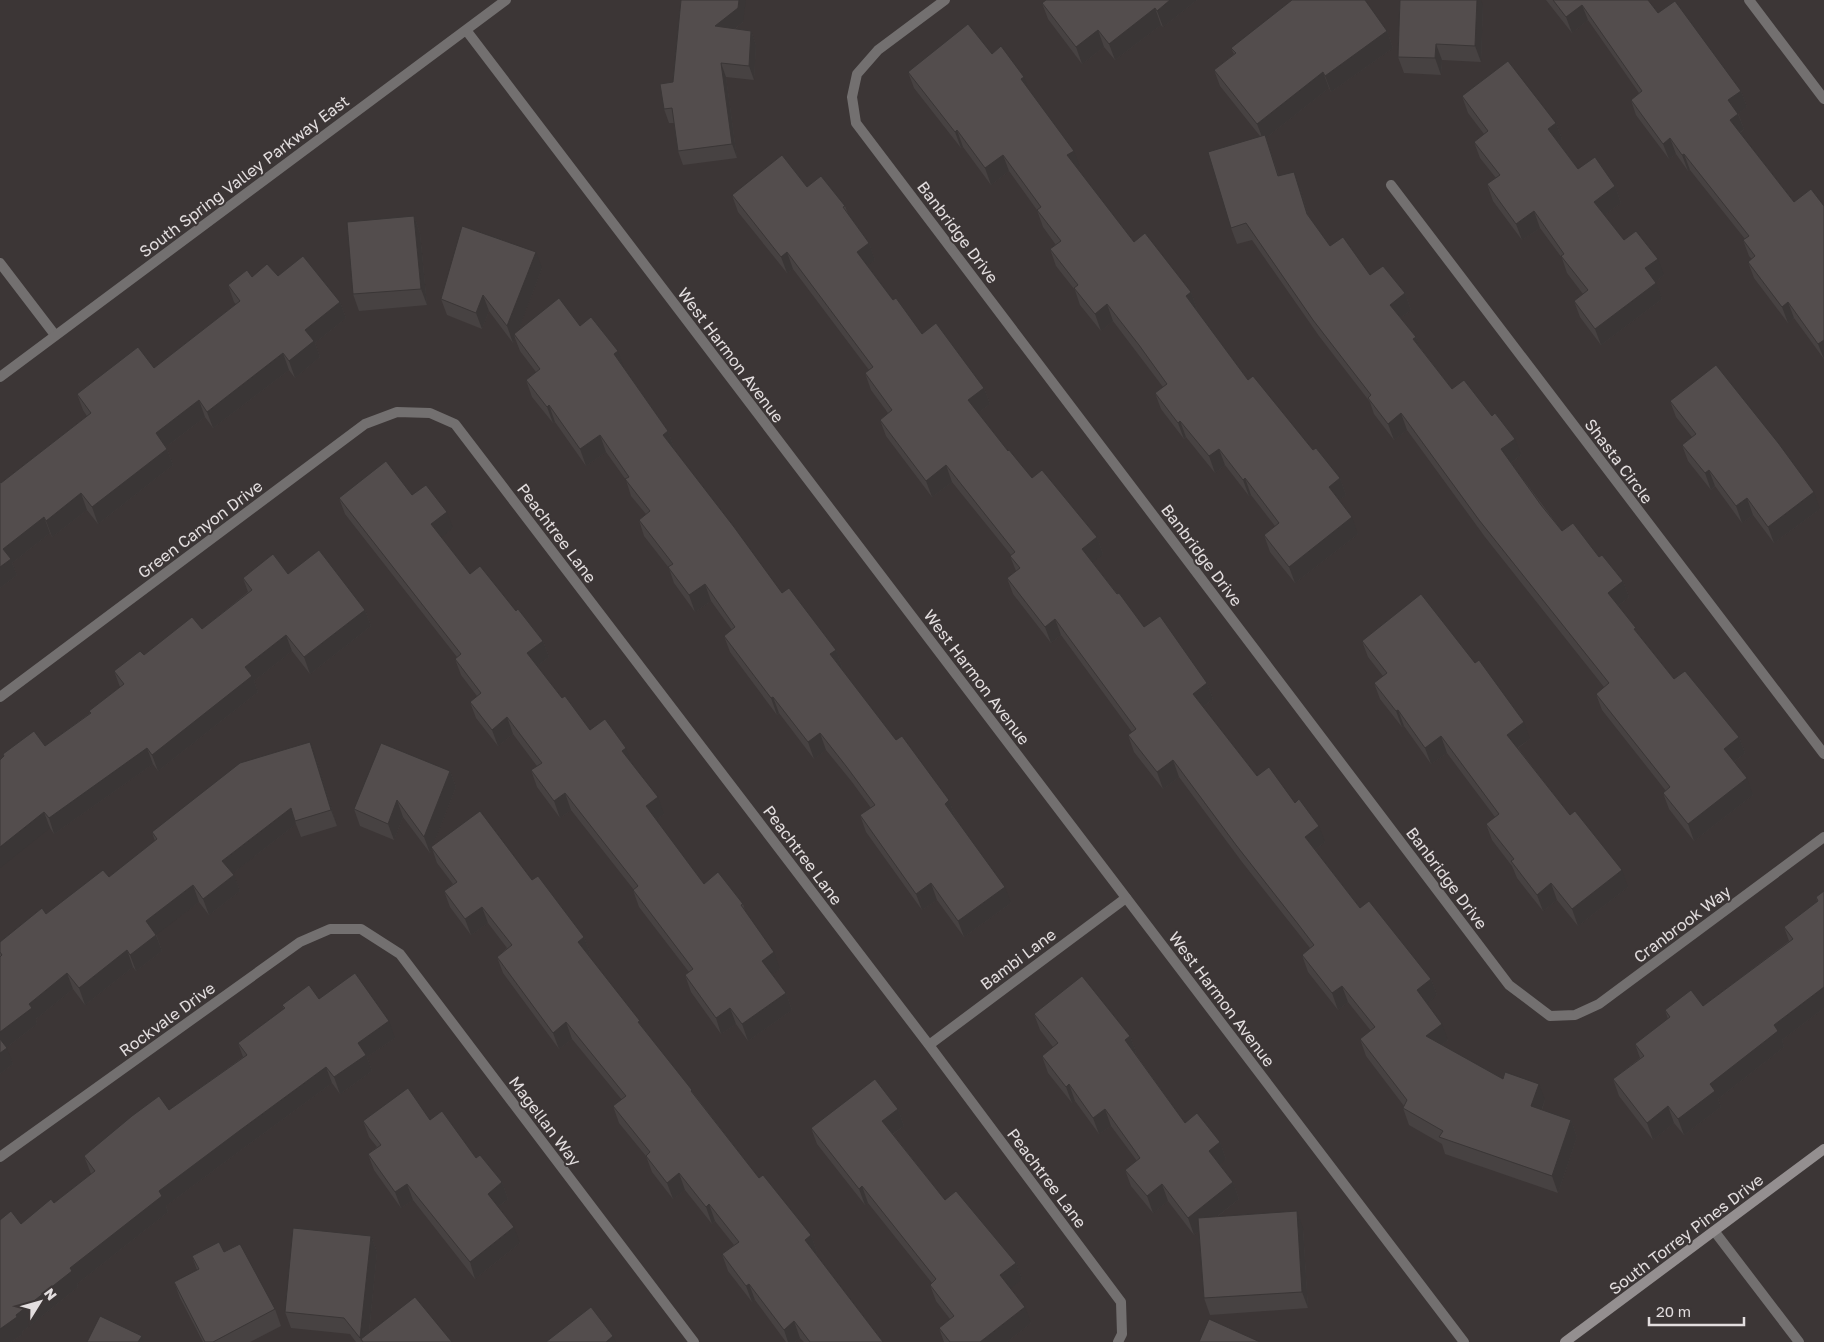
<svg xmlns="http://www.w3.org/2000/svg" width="1824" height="1342" viewBox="0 0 1824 1342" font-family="'Golos Text',sans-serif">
<rect width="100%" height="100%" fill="#3c3636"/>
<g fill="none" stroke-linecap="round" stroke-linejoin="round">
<path stroke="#737070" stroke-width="10" d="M945 0 878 50 857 74 852 97 856 123 1509 985 1550 1016 1575 1015 1599 1004 1824 837
M1749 0 1824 99
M1391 185 1824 754
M0 263 55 335
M0 697 365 424 397 412 430 413 455 424 929 1045 1121 1302 1122 1334 1118 1342
M929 1045 1126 898
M0 1157 300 942 330 929H361L400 954 694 1342
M1715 1232 1799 1342"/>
<path stroke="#737070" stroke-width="10" d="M466 30 1464 1342
M0 377 506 0"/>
<path stroke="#948f90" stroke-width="10" d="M1565 1342 1824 1149"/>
</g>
<path fill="#474242" d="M681 0 743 22 735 29 751 31 756 45 754 80 726 77 737 158 683 165 678 151 674 123H669L664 109 673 82Z
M1197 0 1163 27 1161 25 1115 60 1104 47 1082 64 1048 19 1042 3Z
M1546 0H1648L1658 13 1741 91 1747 107 1738 113 1744 129 1740 133 1794 202 1824 206V359L1794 318 1788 323 1754 278 1748 262 1752 259 1749 256 1743 240 1745 239 1690 170 1688 171 1676 154 1669 159 1636 115 1631 100 1639 93 1588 20 1572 33Z
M1483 5 1481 62 1442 60 1441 75 1404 73 1398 57Z
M1387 31 1393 48 1331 92 1329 88 1266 138 1279 176 1300 188 1309 217 1330 246 1370 275 1405 293 1411 310 1400 318 1416 337 1419 346 1452 389 1521 455 1511 463 1562 531 1599 557 1623 581 1629 597 1618 606 1638 634 1674 679 1739 737 1745 753 1734 762 1753 795 1694 841 1669 809 1663 793 1666 791 1602 710 1596 694 1604 687 1485 537 1407 430 1394 440 1374 414 1370 402 1319 336 1252 240 1237 244 1231 228 1260 136 1220 86 1214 70 1234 54 1231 48Z
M992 54 1029 90 1080 167 1077 169 1134 242 1191 292 1197 309 1196 310 1248 380 1340 478 1346 495 1339 500 1358 534 1295 583 1270 552 1264 535 1275 526 1251 495 1249 496 1225 465 1215 473 1186 437 1184 439 1161 409 1155 393 1163 387 1113 321 1101 331 1080 305 1075 290 1056 266 1050 249 1056 245 1043 227 1037 210 1009 171 991 185 963 147 961 148 914 88 908 72Z
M1462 96 1556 123 1562 139 1558 142 1578 169 1615 186 1621 203 1604 215 1624 240 1664 275 1655 282 1662 299 1601 345 1580 317 1574 301 1583 294 1567 273 1562 258 1540 228 1522 240 1493 201 1487 184 1496 178 1480 158 1474 142 1484 134 1468 113Z
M807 187 845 206 848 214 869 243 875 260 867 265 893 300 922 334 984 388 990 404 978 413 1008 451 1032 478 1097 537 1103 554 1092 562 1144 627 1207 683 1213 699 1203 707 1257 776 1295 803 1325 842 1315 850 1360 908 1431 979 1437 995 1427 1003 1448 1040 1442 1045 1503 1079 1545 1100 1542 1110 1571 1120 1577 1137 1558 1193 1445 1154 1442 1144 1409 1125 1403 1108 1404 1106 1366 1056 1360 1039 1371 1031 1348 1002 1338 1010 1308 972 1302 955 1310 948 1242 862 1179 777 1163 789 1134 752 1128 735 1132 732 1061 635 1051 643 1013 594 1007 578 1016 571 1010 556 1011 555 952 482 932 497 886 436 880 420 888 413 871 390 865 373 869 370 793 269 787 273 738 212 732 195Z
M414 216 420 233 427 305 359 311 353 294Z
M542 268 518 331 580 326 624 368 668 431 674 448H673L782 593 836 650 842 667 840 668 896 740 949 800 955 817 1011 903 964 937 937 900 922 910 866 832 860 815 871 808 852 782 826 750 814 759 779 713 777 715 730 652 724 636 732 630 711 601 695 612 674 583 669 568 644 536 639 520 646 514 631 496 626 480 606 452 586 466 555 422 553 423 532 397 526 380 536 372 520 351 515 338 513 343 489 311 482 329 447 315 441 299Z
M278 276 340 302 346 318 315 343 320 357 295 378 289 370 213 428 205 417 166 447 167 449 173 465 98 524 87 510 52 537 50 533 12 563 17 575 0 588V482L1 483 87 416 83 410 77 394 154 368 236 304 234 302 228 285 252 277Z
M1670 401 1820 509 1774 543 1753 515 1742 523 1715 486 1711 490 1688 461 1682 445 1692 437 1676 417Z
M412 495 453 528 441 537 470 574 516 611 543 641 549 657 537 666 562 698 590 730 631 764 664 814 656 820 704 884 743 904 745 911 780 969 772 974 786 993 792 1010 748 1041 736 1024 721 1034 691 992 685 975 689 972 639 907 633 890H634L571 810 560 818 537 787 531 770 537 766 513 734 498 746 476 718 470 702 477 696 461 675 455 659 457 657 345 514 339 498Z
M288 574 365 610 371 626 310 674 292 651 254 681 258 692 158 771 153 764 54 834 3 754 45 746 90 713 89 711 120 687 114 671 144 655 202 629 248 592 243 578Z
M1362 641 1530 739 1518 748 1570 815 1628 887 1578 926 1557 900 1543 911 1517 878 1512 866 1492 840 1486 824 1495 817 1447 753 1431 764 1404 726 1402 727 1380 699 1374 683 1383 676 1368 657Z
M316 758 337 826 301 837 296 824 233 873 240 891 209 915 199 902 156 934 162 951 136 971 133 967 85 1005 73 989 36 1019 37 1024 6 1048 13 1064 0 1074V942L46 914 109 877 155 841 152 832Z
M450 771 456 787 433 845 532 880 584 937 590 953 588 955 643 1028 759 1178 811 1235 817 1252 815 1253 883 1342H804L800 1338 795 1342H786L755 1300 752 1302 728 1271 722 1254 734 1245 715 1221 712 1224 685 1190 673 1199 652 1172 646 1156 619 1123 613 1106 622 1100 572 1039 559 1049 503 973 497 957 507 948 488 923 471 935 450 907 444 891 453 884 437 863 432 848 430 853 403 817 394 840 360 826 354 809Z
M1824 891V1008L1782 1040 1784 1047 1718 1099 1721 1107 1684 1135 1674 1123 1653 1140 1619 1096 1613 1079 1640 1058 1635 1044 1668 1019 1665 1010 1703 1006 1789 941 1784 927 1817 902 1816 897Z
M319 999 395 1038 367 1057 372 1071 340 1094 332 1083 245 1147 166 1206 168 1212 77 1284 78 1287 22 1332 23 1334 11 1342H0L21 1224 54 1203 91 1174 84 1156 169 1110 243 1057 238 1043 284 1009 282 1005Z
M1034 1014 1130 1036 1136 1052 1135 1053 1185 1123 1220 1142 1226 1159 1219 1164 1233 1182 1239 1199 1217 1217 1303 1228 1308 1308 1210 1315 1204 1298 1199 1231 1194 1235 1168 1201 1153 1213 1131 1186 1125 1170 1137 1161 1111 1126 1099 1134 1075 1101 1072 1103 1048 1073 1042 1056 1053 1047 1040 1030Z
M898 1109 904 1126 893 1134 945 1200 1016 1263 1022 1279 1010 1288 1031 1323 1007 1342H944L939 1328 950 1319 936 1301 930 1285 932 1283 868 1203 865 1205 817 1144 811 1128Z
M430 1120 476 1158 502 1182 508 1199 498 1207 520 1243 475 1279 413 1200 401 1208 374 1170 368 1154 377 1147 369 1137 363 1121Z
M371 1236 377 1252 369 1333 452 1342H356L350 1334 291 1328 285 1312Z
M192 1256 275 1309 281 1326 250 1342H203L180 1298 174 1282 197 1270Z"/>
<path fill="#3a3636" d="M739 0H746L743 22 720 41 715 26Z
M1170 0H1197L1163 27 1157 11Z
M1477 0H1481L1483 5 1481 62 1475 46Z
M1582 5 1588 20 1572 33 1566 17Z
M1155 8 1161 25 1115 60 1109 44Z
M1098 30 1104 47 1082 64 1076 47Z
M751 31 756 45 754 80 749 66Z
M1387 31 1393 48 1331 92 1325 76Z
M1436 44 1442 60 1441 75 1435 58Z
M721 63 726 77 737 158 732 144Z
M1323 72 1329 88 1266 138 1284 193 1257 124Z
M1024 77 1030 93 1021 79Z
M1741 91 1747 107 1734 116 1728 100Z
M1738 114 1744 129 1735 136 1730 120Z
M1556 123 1562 139 1554 145 1548 129Z
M957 130 963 147 961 148 955 132Z
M1670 138 1676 154 1669 159 1663 144Z
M1074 151 1080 167 1073 172 1067 155Z
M1684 154 1690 170 1688 171 1682 155Z
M1003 155 1009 171 991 185 985 168Z
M1294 172 1300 188 1313 231 1307 214Z
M1615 186 1621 203 1600 218 1594 202Z
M1534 211 1540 228 1522 240 1516 224Z
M414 216 420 233 427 305 421 289Z
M869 243 875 260 863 268 857 252Z
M536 252 542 268 516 337 514 334 515 338 513 343 507 326Z
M787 252 793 269 787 273 781 257Z
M1658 259 1664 275 1651 285 1645 268Z
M1656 283 1662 299 1601 345 1595 329Z
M1191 292 1197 309 1192 313 1186 296Z
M1405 293 1411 310 1396 321 1390 305Z
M483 295 489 311 482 329 476 313Z
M340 302 346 318 315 343 320 357 295 378 289 361 305 330Z
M1788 302 1794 318 1788 323 1782 307Z
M1107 304 1113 321 1101 331 1095 314Z
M1416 337 1422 353 1413 339Z
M1824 340V359L1818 344Z
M618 351 624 368 620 371 614 354Z
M283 353 289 370 213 428 207 412Z
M984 388 990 404 974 416 968 400Z
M199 400 205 417 162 450 156 433Z
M549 405 555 422 553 423 547 407Z
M1401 413 1407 430 1394 440 1388 424Z
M1180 421 1186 437 1184 439 1178 423Z
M668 431 674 448 669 452 663 435Z
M600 435 606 452 586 466 580 449Z
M1515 439 1521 455 1507 466 1501 449Z
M167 449 173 465 98 524 92 507Z
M1219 449 1225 465 1215 473 1209 456Z
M946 465 952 482 932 497 926 481Z
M1709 470 1715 486 1711 490 1705 473Z
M1245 478 1251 495 1249 496 1243 480Z
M1340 478 1346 495 1335 503 1329 487Z
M1814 492 1820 509 1774 543 1768 527Z
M81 493 87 510 52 537 46 521Z
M1747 498 1753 515 1742 523 1736 506Z
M447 512 453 528 437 541 431 524Z
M44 517 50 533 12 563 17 575 0 588V567L3 549Z
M1352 517 1358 534 1295 583 1289 567Z
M1097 537 1103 554 1088 566 1082 549Z
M1623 581 1629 597 1614 609 1608 593Z
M705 584 711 601 695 612 689 595Z
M365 610 371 626 310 674 304 657Z
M1055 619 1061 635 1051 643 1045 627Z
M286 635 292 651 254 681 258 692 158 771 152 755 245 667Z
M543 641 549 657 533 669 527 653Z
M836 650 842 667 836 671 830 654Z
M1207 683 1213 699 1199 710 1193 694Z
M773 697 779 713 777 715 771 698Z
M1398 710 1404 726 1402 727 1396 711Z
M507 717 513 734 498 746 492 730Z
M1524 722 1530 739 1513 751 1507 735Z
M820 733 826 750 814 759 808 742Z
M1441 736 1447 753 1431 764 1425 748Z
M1739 737 1745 753 1730 765 1724 749Z
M310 742 316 758 337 826 331 810Z
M147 748 153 764 54 834 49 818Z
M626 748 632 765 622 751Z
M1173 760 1179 777 1163 789 1157 772Z
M450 771 456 787 430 853 424 837Z
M1747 778 1753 795 1694 841 1688 824Z
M565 793 571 810 560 818 554 801Z
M658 797 664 814 652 823 646 806Z
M397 800 403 817 394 840 388 824Z
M949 800 955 817 951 820 945 804Z
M291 808 296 824 228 877 222 861Z
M44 812 50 828 0 868V847Z
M1319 826 1325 842 1311 853 1305 837Z
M1622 870 1628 887 1578 926 1572 909Z
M234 875 240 891 209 915 203 899Z
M931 883 937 900 922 910 916 894Z
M1551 883 1557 900 1543 911 1537 895Z
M193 885 199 902 152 938 146 921Z
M1005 887 1011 903 964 937 958 921Z
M482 907 488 923 471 935 465 919Z
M156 935 162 951 136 971 130 955Z
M584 937 590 953 584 958 578 942Z
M127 950 133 967 85 1005 79 988Z
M774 952 780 969 768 977 762 961Z
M67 973 73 989 36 1019 37 1024 2 1051 0 1045V1032L29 1004Z
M1431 979 1437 995 1423 1007 1417 990Z
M1342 986 1348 1002 1338 1010 1332 993Z
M1824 987V1008L1782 1040 1784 1047 1718 1099 1721 1107 1684 1135 1678 1119 1710 1084 1774 1025Z
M786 993 792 1010 748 1041 742 1024Z
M730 1008 736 1024 721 1034 716 1018Z
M389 1021 395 1038 367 1057 372 1071 340 1094 334 1077 358 1043Z
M566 1022 572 1039 559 1049 553 1033Z
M1442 1024 1448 1040 1432 1053 1426 1036Z
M1130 1036 1136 1052 1131 1056 1125 1040Z
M7 1048 13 1064 0 1074V1053Z
M326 1067 332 1083 245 1147 166 1206 168 1212 77 1284 78 1287 22 1332 23 1334 11 1342H0V1329L159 1191 239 1131Z
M1069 1084 1075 1101 1072 1103 1066 1087Z
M1539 1084 1545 1100 1537 1123 1531 1106Z
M1668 1106 1674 1123 1653 1140 1647 1123Z
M898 1109 904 1126 888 1137 882 1121Z
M1105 1109 1111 1126 1099 1134 1093 1118Z
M1571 1120 1577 1137 1558 1193 1552 1176Z
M1220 1142 1226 1159 1215 1168 1209 1151Z
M679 1173 685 1190 673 1199 667 1183Z
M502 1182 508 1199 494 1210 488 1194Z
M1233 1182 1239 1199 1194 1235 1188 1218Z
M407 1184 413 1200 401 1208 395 1192Z
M1162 1184 1168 1201 1153 1213 1147 1196Z
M862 1186 868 1203 865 1205 859 1189Z
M709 1204 715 1221 712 1224 706 1207Z
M1297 1211 1303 1228 1308 1308 1302 1292Z
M514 1227 520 1243 475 1279 470 1262Z
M811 1235 817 1252 811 1256 805 1240Z
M371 1236 377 1252 368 1342 361 1339 362 1342 360 1338Z
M1016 1263 1022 1279 1006 1292 1000 1275Z
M749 1284 755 1300 752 1302 746 1286Z
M1025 1307 1031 1323 1007 1342H980Z
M794 1321 800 1338 795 1342H788L784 1330Z
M142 1336 144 1342H138Z
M613 1336 616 1342H606Z"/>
<path fill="#534d4d" stroke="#3a3636" d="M681 0H739L738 8 715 26 751 31 749 66 721 63 732 144 678 151 672 108 664 109 660 84 673 82Z
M1046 0H1170L1157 11 1155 8 1109 44 1098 30 1076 47 1042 3Z
M1292 0H1365L1387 31 1325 76 1323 72 1257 124 1214 70 1236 53 1231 48Z
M1400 0H1477L1475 46 1436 44 1435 58 1398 57Z
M1553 0H1648L1658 13 1675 1 1741 91 1728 100 1738 114 1730 120 1794 202 1811 189 1824 206V340L1818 344 1788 302 1782 307 1748 262 1755 256 1743 240 1749 236 1684 154 1682 155 1670 138 1663 144 1631 100 1642 91 1582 5 1566 17Z
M968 24 992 54 1001 46 1024 77 1021 79 1074 151 1067 155 1134 242 1145 233 1191 292 1186 296 1248 380 1253 376 1313 450 1316 448 1340 478 1329 487 1352 517 1289 567 1264 535 1279 523 1245 478 1243 480 1219 449 1209 456 1180 421 1178 423 1155 393 1167 384 1139 345 1107 304 1095 314 1074 288 1078 285 1050 249 1061 241 1037 210 1041 207 1003 155 985 168 957 130 955 132 908 72Z
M1508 61 1556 123 1548 129 1578 169 1595 157 1615 186 1594 202 1624 240 1636 231 1658 259 1645 268 1656 283 1595 329 1574 301 1588 290 1561 256 1564 254 1534 211 1516 224 1487 184 1500 175 1474 142 1488 131 1462 96Z
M1265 135 1278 176 1294 172 1307 214 1330 246 1343 237 1370 275 1383 266 1405 293 1390 305 1416 337 1413 339 1452 389 1464 380 1492 416 1495 413 1515 439 1501 449 1541 505 1562 531 1573 523 1599 557 1602 555 1623 581 1608 593 1636 628 1634 629 1674 679 1685 671 1739 737 1724 749 1747 778 1688 824 1663 793 1670 787 1596 694 1609 683 1479 520 1401 413 1388 424 1368 398 1371 395 1313 320 1246 223 1231 228 1208 152Z
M782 155 807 187 821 176 845 206 843 207 869 243 857 252 893 300 896 298 922 334 936 323 984 388 968 400 1008 451 1009 450 1032 478 1042 470 1097 537 1082 549 1117 594 1119 593 1144 627 1160 616 1207 683 1193 694 1257 776 1269 767 1295 803 1299 799 1319 826 1305 837 1360 908 1369 901 1431 979 1417 990 1442 1024 1426 1036 1503 1079 1505 1072 1539 1084 1531 1106 1571 1120 1552 1176 1439 1137 1443 1131 1403 1108 1407 1100 1360 1039 1375 1027 1342 986 1332 993 1302 955 1314 945 1298 924 1236 845 1173 760 1157 772 1128 735 1136 729 1055 619 1045 627 1007 578 1020 568 1010 556 1015 552 946 465 926 481 880 420 892 410 865 373 873 367 787 252 781 257 732 195Z
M414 216 421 289 353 294 347 222Z
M462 226 536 252 507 326 483 295 476 313 441 299Z
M303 256 340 302 305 330 314 341 289 361 283 353 207 412 199 400 156 433 167 449 92 507 81 493 46 521 44 517 3 549 11 559 0 567V482L1 483 91 413 77 394 138 347 154 368 240 301 228 285 247 270 252 277 267 264 278 276Z
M559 298 580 326 591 317 618 351 614 354 668 431 663 435 734 527 782 593 789 588 836 650 830 654 896 740 902 736 949 800 945 804 1005 887 958 921 931 883 916 894 860 815 875 805 846 766 820 733 808 742 773 697 771 698 724 636 735 627 705 584 689 595 668 567 673 564 639 520 650 511 625 479 629 477 600 435 580 449 549 405 547 407 526 380 540 369 514 334Z
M1716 365 1779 444 1814 492 1768 527 1747 498 1736 506 1709 470 1705 473 1682 445 1696 434 1670 401Z
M386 461 412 495 426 485 447 512 431 524 470 574 480 566 516 611 518 609 543 641 527 653 562 698 565 696 590 730 605 719 626 748 622 751 658 797 646 806 704 884 718 872 743 904 741 905 774 952 762 961 786 993 742 1024 730 1008 716 1018 685 975 693 969 633 890 638 886 565 793 554 801 531 770 542 763 507 717 492 730 470 702 481 693 455 659 461 654 339 498Z
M319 550 365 610 304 657 286 635 245 667 252 676 152 755 147 748 49 818 44 812 0 847V760L4 756 3 754 34 731 45 746 91 713 89 711 124 684 114 671 140 651 144 655 192 617 202 629 252 590 243 578 273 554 288 574Z
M1421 594 1475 663 1479 660 1524 722 1507 735 1570 815 1575 811 1622 870 1572 909 1551 883 1537 895 1511 861 1514 859 1486 824 1499 814 1441 736 1425 748 1398 710 1396 711 1374 683 1387 673 1362 641Z
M310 742 331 810 295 821 291 808 222 861 234 875 203 899 193 885 146 921 156 935 130 955 127 950 79 988 67 973 29 1004 32 1008 0 1032V957L2 955 0 952V942L42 908 46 914 103 870 109 877 157 839 152 832 240 763Z
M381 743 450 771 424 837 397 800 388 824 354 809Z
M480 811 532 880 538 876 584 937 578 942 640 1021 638 1022 692 1090 691 1091 759 1178 763 1175 811 1235 805 1240 883 1342H810L794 1321 784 1330 749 1284 746 1286 722 1254 739 1242 709 1204 706 1207 679 1173 667 1183 646 1156 650 1152 613 1106 626 1096 566 1022 553 1033 497 957 512 945 482 907 465 919 444 891 457 882 431 847Z
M1824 891V987L1774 1025 1778 1031 1710 1084 1715 1091 1678 1119 1668 1106 1647 1123 1613 1079 1644 1056 1635 1044 1670 1017 1665 1010 1691 990 1703 1006 1793 939 1784 927 1818 901 1816 897Z
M355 973 389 1021 358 1043 366 1055 334 1077 326 1067 239 1131 159 1191 162 1196 70 1268 72 1271 16 1315 17 1317 0 1329V1220L11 1211 21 1224 51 1199 54 1203 95 1171 84 1156 132 1116 159 1096 169 1110 247 1055 238 1043 285 1008 282 1005 309 985 319 999Z
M1082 976 1130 1036 1125 1040 1185 1123 1197 1113 1220 1142 1209 1151 1233 1182 1188 1218 1162 1184 1147 1196 1125 1170 1140 1158 1105 1109 1093 1118 1069 1084 1066 1087 1042 1056 1058 1043 1034 1014Z
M0 1039 7 1048 0 1053Z
M875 1079 898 1109 882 1121 945 1200 956 1191 1016 1263 1000 1275 1025 1307 980 1342H950L939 1328 954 1316 930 1285 936 1279 862 1186 859 1189 811 1128Z
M408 1088 430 1120 442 1111 476 1158 480 1155 502 1182 488 1194 514 1227 470 1262 407 1184 395 1192 368 1154 381 1145 363 1121Z
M1297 1211 1302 1292 1204 1298 1198 1218Z
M293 1228 371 1236 360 1338 344 1318 285 1312Z
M219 1242 224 1252 240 1244 275 1309 213 1342H205L174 1282 199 1269 192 1256Z
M415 1297 452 1342H363L361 1339Z
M591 1307 613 1336 606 1342H546Z
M100 1316 142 1336 138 1342H87Z
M1209 1319 1260 1342H1199Z"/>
<g text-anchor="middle" stroke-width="4" stroke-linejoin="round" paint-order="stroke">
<g font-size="16" fill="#e3dedf" stroke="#3c3636">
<text transform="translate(244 176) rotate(-37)" y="6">South Spring Valley Parkway East</text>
<text transform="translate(958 232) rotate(53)" y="6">Banbridge Drive</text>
<text transform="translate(731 355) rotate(53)" y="6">West Harmon Avenue</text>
<text transform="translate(1619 461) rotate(53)" y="6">Shasta Circle</text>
<text transform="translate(200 529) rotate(-37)" y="6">Green Canyon Drive</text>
<text transform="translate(557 533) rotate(53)" y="6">Peachtree Lane</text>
<text transform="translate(1202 555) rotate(53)" y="6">Banbridge Drive</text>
<text transform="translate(977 677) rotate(53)" y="6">West Harmon Avenue</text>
<text transform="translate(803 855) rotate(53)" y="6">Peachtree Lane</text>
<text transform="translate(1447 878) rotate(53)" y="6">Banbridge Drive</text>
<text transform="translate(1682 924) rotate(-37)" y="6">Cranbrook Way</text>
<text transform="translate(1018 959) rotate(-37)" y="6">Bambi Lane</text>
<text transform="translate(1222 999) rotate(53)" y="6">West Harmon Avenue</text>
<text transform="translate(167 1019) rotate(-36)" y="6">Rockvale Drive</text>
<text transform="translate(545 1121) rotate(53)" y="6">Magellan Way</text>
<text transform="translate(1047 1178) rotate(53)" y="6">Peachtree Lane</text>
<text transform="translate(1686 1234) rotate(-37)" y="6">South Torrey Pines Drive</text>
</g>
</g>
<g transform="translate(40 1302) rotate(53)" stroke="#3c3636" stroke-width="4" paint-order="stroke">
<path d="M0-4L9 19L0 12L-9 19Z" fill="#e3dedf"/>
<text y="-8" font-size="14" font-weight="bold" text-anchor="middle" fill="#e3dedf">N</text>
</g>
<path d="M1649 1317v8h95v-8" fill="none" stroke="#e3dedf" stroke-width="2.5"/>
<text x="1656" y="1317" font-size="15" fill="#e3dedf" stroke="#3c3636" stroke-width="4" paint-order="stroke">20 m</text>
</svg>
